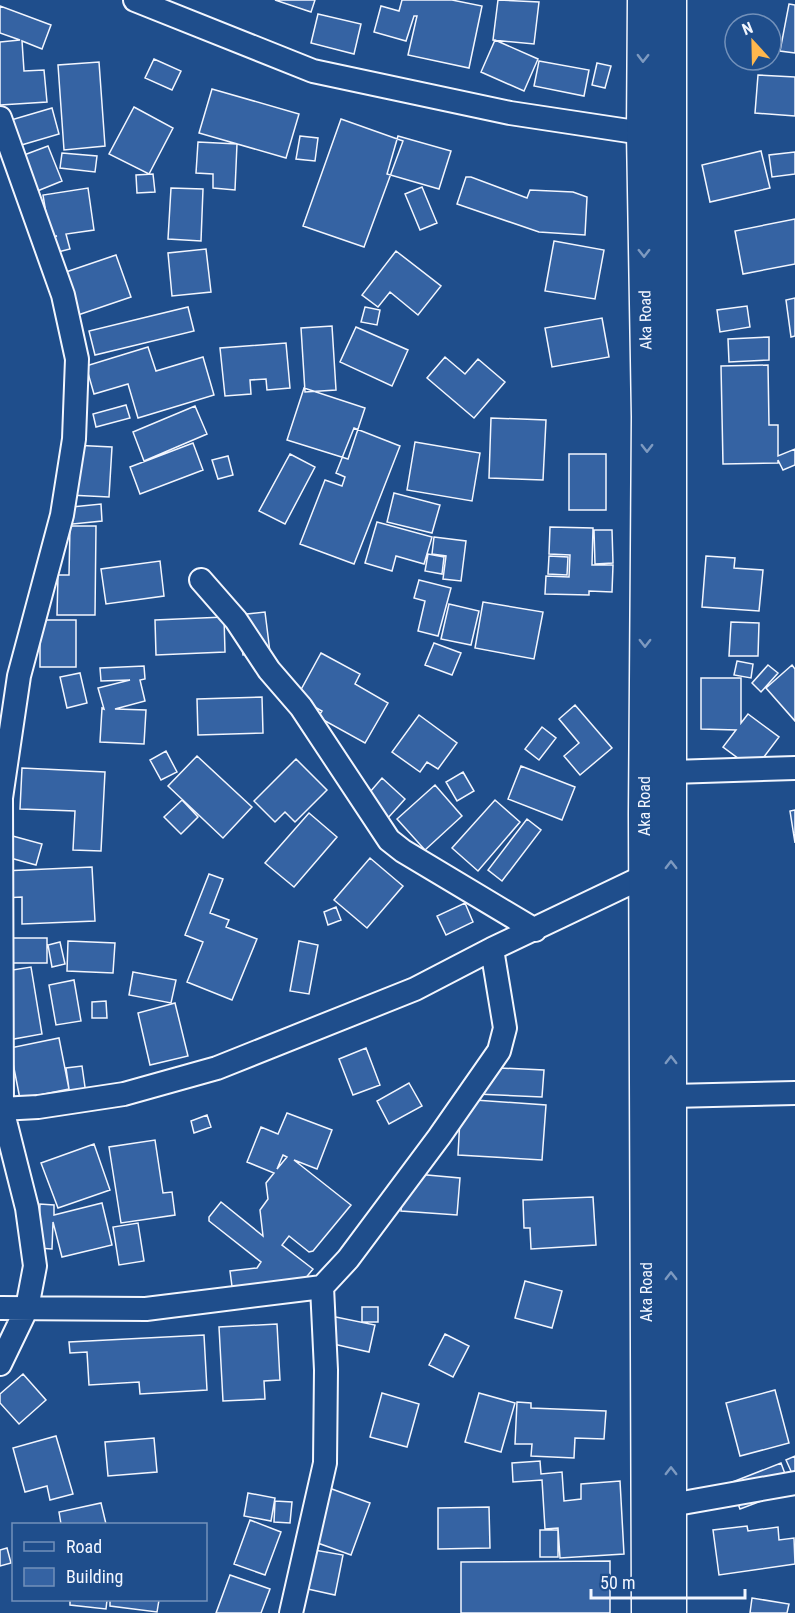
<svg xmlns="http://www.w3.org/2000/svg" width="795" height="1613" viewBox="0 0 795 1613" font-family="'Roboto Condensed',sans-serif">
<rect width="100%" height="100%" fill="#1f4e8c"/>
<path fill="#3563a3" stroke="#f2f6ff" stroke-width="1.5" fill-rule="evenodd" d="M275 0H315L311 12Z
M402 0H452L482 6 469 68 408 55 417 16H414L406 41 374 32 381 6 399 11Z
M498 0 539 2 534 44 493 40Z
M789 4 795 5V53L780 51Z
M0 6 51 25 42 49 22 41 24 71 44 70 47 102 0 105V42L20 40 0 33Z
M318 14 361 24 354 54 311 43Z
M495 40 538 59 524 91 481 72Z
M154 59 181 71 172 90 145 78Z
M539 61 589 70 584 96 534 86Z
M99 62 105 146 64 150 58 65Z
M597 63 611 66 605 88 592 85Z
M758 75 795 77V116L755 113Z
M212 89 299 114 286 158 199 133Z
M134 107 173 128 149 174 109 154Z
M52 108 59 134 18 146 11 120Z
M341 119 403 141 364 247 303 226Z
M300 136 318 138 315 161 296 159Z
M398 136 451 151 439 189 387 174Z
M198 142 237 144 235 190 213 188V174L196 173Z
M48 146 62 181 30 194 16 158Z
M761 151 770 188 710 202 702 165Z
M795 152V174L772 177 769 155Z
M62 153 97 156 95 172 60 168Z
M153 174 155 192 137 193 136 175Z
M466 177H471L527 198 530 190 573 192 587 197 585 235 539 232 457 204Z
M422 187 437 223 420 230 405 194Z
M88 188 94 230 66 234 70 249 46 255 42 240 57 236 50 237 43 195Z
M171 188 203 189 201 241 168 239Z
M795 219V264L743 274 735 231Z
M554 241 604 250 595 299 545 291Z
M206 249 211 292 172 296 168 253Z
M396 251 441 286 418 315 390 292 378 307 362 295Z
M116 255 131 297 75 316 60 274Z
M795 298V336L791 337 786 300Z
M747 306 750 327 720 332 717 310Z
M188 307 194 331 95 355 89 331Z
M365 307 380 310 377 325 361 322Z
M602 318 609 357 552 367 545 328Z
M332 326 336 390 305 392 301 328Z
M356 327 408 350 392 386 340 362Z
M769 337V360L729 362 728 339Z
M286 343 290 388 267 390 266 379 250 380 251 394 225 396 220 348Z
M148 347 156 371 203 357 214 395 138 418 128 384 94 394 86 366Z
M445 357 465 374 478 359 505 382 474 418 427 378Z
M768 365 769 425H778V456L795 449V465L783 470 778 460V463L723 464 721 366Z
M304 388 365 408 348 459 287 440Z
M126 405 130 418 96 427 93 414Z
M195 406 207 434 144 461 133 432Z
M491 418 546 420 543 480 489 478Z
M354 428 400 446 354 564 300 544 325 480 342 486 345 477 336 473Z
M415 442 480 453 472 501 407 490Z
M193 443 203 470 140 494 130 467Z
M72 445 112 447 109 497 69 495Z
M290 454 315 467 285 524 259 511Z
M569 454H606V510H569Z
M228 456 233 475 218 479 212 460Z
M394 493 440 505 432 533 387 522Z
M101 504 102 521 63 525 62 508Z
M377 522 432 537 424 564 396 556 392 571 365 563Z
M70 526H96L95 615H57L58 575H69Z
M550 527 593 528 592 565H613L612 592 589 591V595L545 594 546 576 569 577 570 555 549 554Z
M594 530H612L613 563 595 564Z
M434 537 466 541 461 581 443 579 446 556 432 554Z
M428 554 444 557 442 574 425 571Z
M549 556 568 557 567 575 548 574Z
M706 556 735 558 734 568 763 570 759 611 702 607Z
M160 561 164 596 106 604 101 569Z
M419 580 451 588 438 636 418 631 425 601 414 598Z
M483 602 543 612 534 659 475 648Z
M449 604 479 611 471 645 441 639Z
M265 612 270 652 243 655 238 615Z
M224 617 225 652 156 655 155 620Z
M40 620H76V667H40Z
M731 622 759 623 758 656H729Z
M434 643 461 653 452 675 425 665Z
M321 653 360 674 355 684 388 703 365 743 318 717 322 711 297 697Z
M737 661 753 664 751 678 734 675Z
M768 665 778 673 761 692 752 683Z
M792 665 795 669V721L766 688Z
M144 666 145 679 140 680 145 701 115 709 146 710 144 744 100 742 102 708 104 709 98 688 130 680 101 681 100 668Z
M80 673 87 703 67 708 60 677Z
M701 678H741V723L748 714 779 737 754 770 723 747 736 730 701 729Z
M262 697 263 733 198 735 197 699Z
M575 705 612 748 580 775 564 756 579 743 559 719Z
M419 715 457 743 438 769 427 762 420 772 392 752Z
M542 727 556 738 539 760 525 749Z
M166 751 177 772 161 780 150 760Z
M197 756 252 807 223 838 168 786Z
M296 759 327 790 295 822 285 812 275 822 254 801Z
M521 766 575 787 562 820 508 799Z
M22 768 105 772 101 851 73 850 75 811 20 809Z
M463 772 474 791 457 801 446 782Z
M382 778 405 799 387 819 364 799Z
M435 785 462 816 425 850 397 819Z
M182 800 198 817 181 834 164 817Z
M495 800 520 822 478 871 452 848Z
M795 810V843L790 811Z
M309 813 337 837 294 887 265 863Z
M527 819 541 830 502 881 488 870Z
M9 835 42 844 36 865 3 856Z
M370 858 403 886 367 928 334 900Z
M92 867 95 921 22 924V897L3 898 2 871Z
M209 874 223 879 210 913 229 920 226 927 257 939 232 1000 187 982 203 942 185 935Z
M465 903 473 922 446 935 437 916Z
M336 907 341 920 328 925 324 912Z
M7 938H47V963H7Z
M68 941 115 943 113 973 67 971Z
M299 941 318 945 309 994 290 991Z
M60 942 65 964 52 967 48 945Z
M31 967 42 1034 8 1040 0 972Z
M133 972 176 980 171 1003 129 995Z
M74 980 81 1021 56 1025 49 985Z
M106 1001 107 1018H92V1002Z
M175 1003 188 1056 150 1065 138 1013Z
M59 1038 69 1089 20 1099 10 1048Z
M366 1048 380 1085 353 1095 339 1059Z
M82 1066 86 1094 70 1096 66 1068Z
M478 1067 544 1070 542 1097 477 1094Z
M409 1083 422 1106 389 1124 377 1101Z
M461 1099 546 1105 542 1160 458 1155Z
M287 1113 332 1130 317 1169 294 1160 351 1205 313 1251 309 1252 289 1236 282 1245 313 1269 300 1285 233 1294 230 1271 257 1268 261 1262 209 1221V1217L221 1202 263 1236 260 1210 268 1199 266 1183 274 1173 247 1162 261 1127 278 1134ZM283 1155 287 1157 277 1169Z
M207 1115 211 1127 194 1133 191 1121Z
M155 1140 163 1193 172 1192 175 1215 121 1223 109 1147Z
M94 1144 110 1190 58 1208 41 1163Z
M405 1173 460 1178 457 1215 401 1211Z
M593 1197 596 1245 531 1249 530 1228H524L523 1200Z
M102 1203 112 1245 62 1257 53 1222 52 1249 38 1248 40 1204 54 1205V1215Z
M138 1223 144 1261 119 1265 113 1227Z
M525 1281 562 1291 552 1328 515 1318Z
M362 1307H378V1322H362Z
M326 1315 375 1325 369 1352 320 1341Z
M277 1324 280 1380 264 1381 265 1399 223 1401 219 1327Z
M445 1334 469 1346 453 1377 429 1365Z
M204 1335 207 1390 140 1394 139 1382 89 1385 87 1352 70 1353 69 1342Z
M23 1374 46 1400 19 1424 0 1403V1394Z
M775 1390 789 1443 740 1456 726 1403Z
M382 1393 419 1404 407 1447 370 1437Z
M479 1393 515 1403 501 1452 465 1442Z
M517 1402 531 1403V1408L606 1411 604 1439 575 1438 574 1458 531 1456 532 1444H515Z
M56 1436 73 1494 50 1500 47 1486 25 1492 13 1448Z
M154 1438 157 1472 108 1476 105 1442Z
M795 1456V1480L786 1460Z
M540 1461 541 1474 562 1472 564 1501 581 1499V1484L620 1481 624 1554 560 1558 558 1528 545 1529 542 1480 513 1482 512 1463Z
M781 1463 791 1490 740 1509 730 1483Z
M321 1485 370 1503 351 1555 301 1537Z
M248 1493 275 1498 271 1521 244 1516Z
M275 1501 292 1502 290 1523 274 1522Z
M101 1503 106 1524H61L59 1512Z
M489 1507 490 1548 438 1549V1508Z
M250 1520 281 1532 265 1575 234 1564Z
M747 1526 748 1531 778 1527 779 1540 794 1538 795 1564 719 1575 713 1530Z
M540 1530H558V1557H540Z
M7 1548 11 1563 0 1566V1550Z
M303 1548 343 1555 335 1595 294 1586Z
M610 1561V1613H461V1562Z
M230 1575 270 1589 261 1613H216Z
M752 1598 789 1604 787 1613H750Z
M70 1600H107L106 1609 70 1605Z
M110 1600H159L157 1612 110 1606Z"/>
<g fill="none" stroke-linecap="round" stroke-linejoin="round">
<g stroke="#f2f6ff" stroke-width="26">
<path id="minor" d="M135 0 313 71 510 113 642 133 657 134
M0 118 63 295 77 359 74 439 62 515 19 676 1 798 2 1109 27 1208 35 1266 27 1308 0 1364
M201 580 236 620 269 670 301 707 389 840 403 851 535 930
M672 772 795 768
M672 1096 795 1093
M0 1109 38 1107 124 1094 217 1068 415 989 492 949 645 876
M0 1308 146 1309 322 1287 348 1259 439 1137 499 1051 505 1028 492 949
M671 1505 795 1483
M291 1613 325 1463 326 1370 322 1287"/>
</g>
<g stroke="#f2f6ff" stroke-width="33">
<path id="major" d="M643 0 642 133 647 417 644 814 647 1613
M671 0V1613"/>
</g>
<use href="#minor" stroke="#1f4e8c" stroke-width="22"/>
<use href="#major" stroke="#1f4e8c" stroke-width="30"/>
</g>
<defs><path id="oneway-chevron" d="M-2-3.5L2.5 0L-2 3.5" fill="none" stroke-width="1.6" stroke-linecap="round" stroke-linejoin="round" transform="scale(1.5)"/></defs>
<g stroke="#7e9ac0">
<use href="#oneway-chevron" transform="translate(643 58) rotate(91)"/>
<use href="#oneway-chevron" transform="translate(644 253) rotate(89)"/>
<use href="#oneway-chevron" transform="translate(647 448) rotate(90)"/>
<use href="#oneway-chevron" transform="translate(645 643) rotate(90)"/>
<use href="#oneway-chevron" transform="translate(671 865) rotate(-90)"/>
<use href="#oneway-chevron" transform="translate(671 1060) rotate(-90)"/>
<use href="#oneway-chevron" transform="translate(671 1276) rotate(-90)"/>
<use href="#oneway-chevron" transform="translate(671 1471) rotate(-90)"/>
</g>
<g text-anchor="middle" stroke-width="4.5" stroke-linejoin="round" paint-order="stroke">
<g font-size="16" fill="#f2f6ff" stroke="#1f4e8c">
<text transform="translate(645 320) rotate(-91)" y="6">Aka Road</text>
<text transform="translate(644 806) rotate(-90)" y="6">Aka Road</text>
<text transform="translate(646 1292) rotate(-90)" y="6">Aka Road</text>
</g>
</g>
<rect x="12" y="1523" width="195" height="78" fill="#1f4e8c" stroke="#7391ba" stroke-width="1.5"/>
<rect x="24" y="1542" width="30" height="9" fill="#1f4e8c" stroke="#7391ba" stroke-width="1.5"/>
<text x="66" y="1553" font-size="18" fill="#f2f6ff">Road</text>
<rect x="24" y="1568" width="30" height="18" fill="#3563a3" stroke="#7391ba" stroke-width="1.5"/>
<text x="66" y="1583" font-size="18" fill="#f2f6ff">Building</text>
<g transform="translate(753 42) rotate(338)"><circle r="28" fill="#1f4e8c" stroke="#7391ba" stroke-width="1.5"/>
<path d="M0-4.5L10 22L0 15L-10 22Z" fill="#ffb74d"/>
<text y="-9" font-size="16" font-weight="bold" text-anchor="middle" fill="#f2f6ff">N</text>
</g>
<path d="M591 1589v9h154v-9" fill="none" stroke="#f2f6ff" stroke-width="3"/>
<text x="600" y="1589" font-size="18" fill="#f2f6ff" stroke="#1f4e8c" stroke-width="4.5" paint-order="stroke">50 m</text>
</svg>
